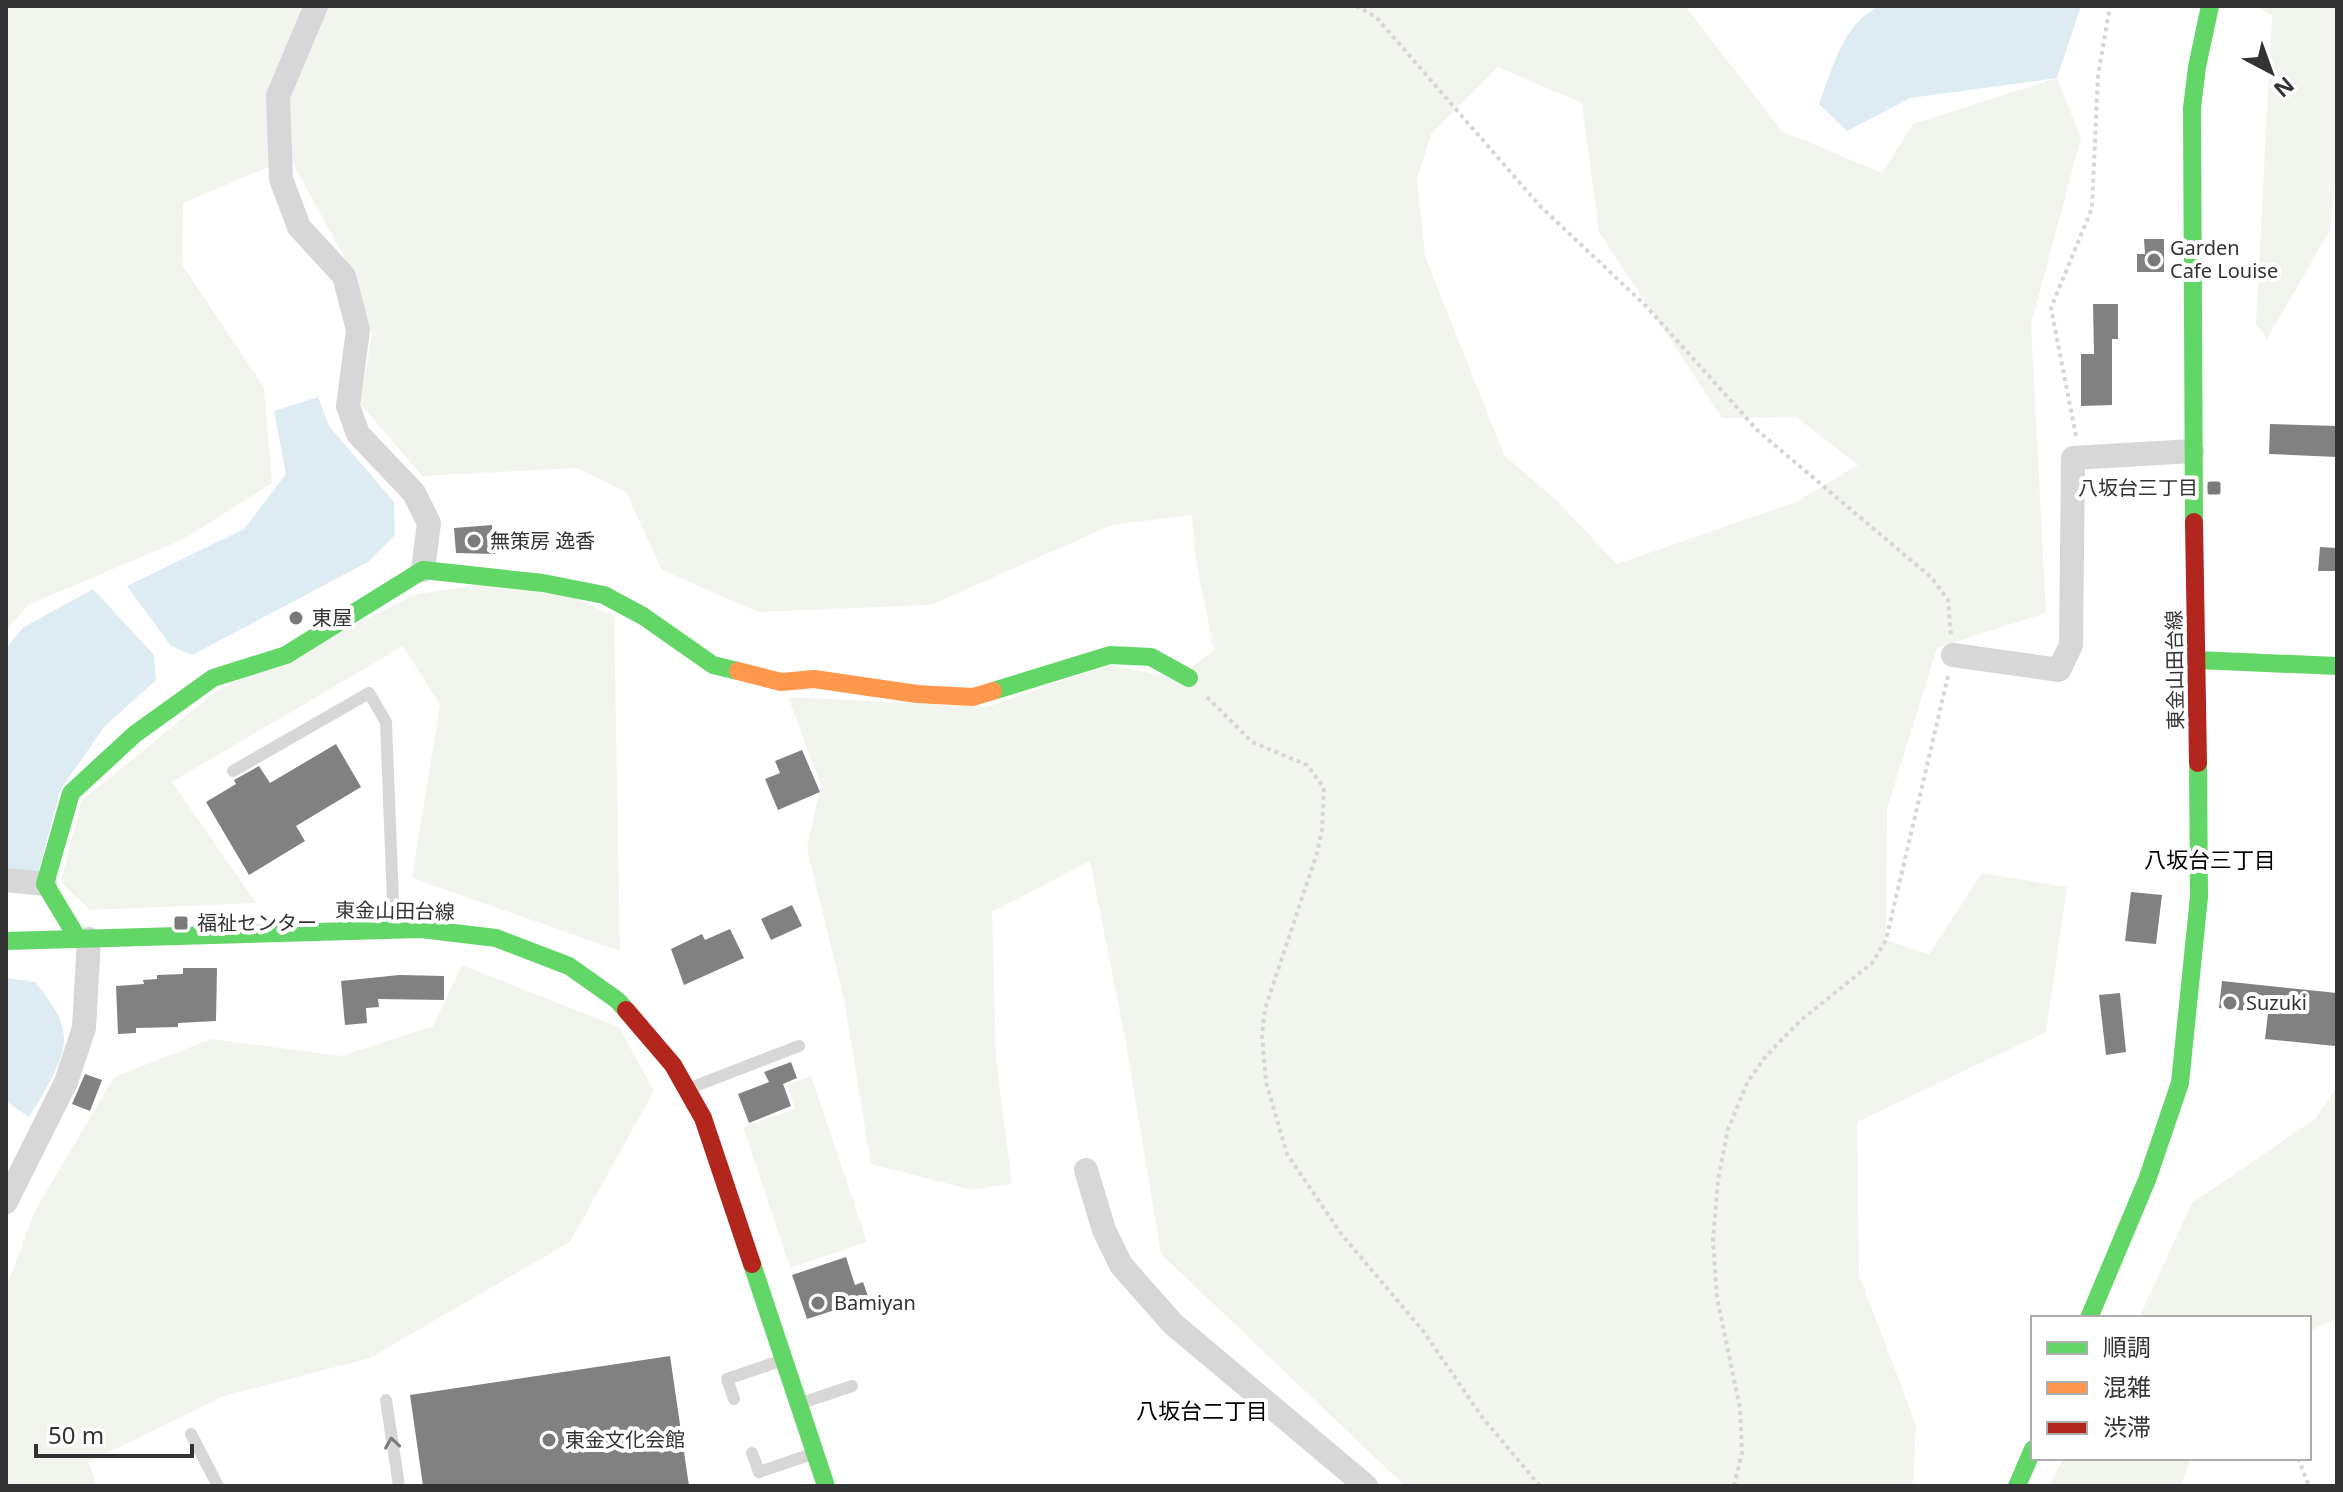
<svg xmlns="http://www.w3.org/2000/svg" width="2343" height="1492" viewBox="0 0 2343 1492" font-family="'Noto Sans','Noto Sans JP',sans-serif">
<rect width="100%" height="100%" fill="#fff"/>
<path fill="#f1f5ed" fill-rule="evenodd" d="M6 6H1685L1782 131 1882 173 1913 124 2057 78 2081 138 2031 324 2046 613 1937 648 1887 809 1886 940 1929 954 1982 873 2067 887 2046 1032 1857 1122 1859 1275 1916 1425 1913 1486H1405L1161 1254 1126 1043 1090 861 992 912 996 1060 1012 1184 972 1190 871 1164 844 1000 807 848 821 785 788 697 987 707 1107 665 1177 678 1214 650 1196 561 1192 515 1112 525 931 605 758 612 662 570 626 492 577 468 422 476 360 404 372 334 350 268 290 158 183 203 182 265 264 387 272 483 184 539 28 605 6 631ZM1498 67 1582 103 1599 232 1722 418 1796 417 1858 465 1796 502 1617 564 1555 499 1504 455 1425 256 1417 179 1431 134Z
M2257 6H2337V162L2330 230 2267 339 2256 324 2272 16Z
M531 578 614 616 620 951 412 878 440 705 403 646 172 782 256 903 90 910 61 882 81 801 215 692 417 594Z
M462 965 619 1027 654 1091 570 1242 370 1358 224 1396 89 1462 96 1486H6V1288L35 1211 114 1077 211 1039 341 1056 433 1026Z
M811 1076 867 1242 790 1268 743 1127 795 1109 787 1085Z
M2337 1087V1319L2309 1331V1318H2139L2192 1203 2315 1119Z
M2064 1458H2191L2181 1486H2048Z"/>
<path fill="#ddebf3" d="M1880 6H2081L2057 78 1910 98 1847 131 1819 104C1833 69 1842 23 1880 6Z
M318 397 329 426 394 502 395 535 368 562 192 655 171 646 127 586 244 529 286 474 274 411Z
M93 589 154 655 156 680 105 726 60 790 38 874 6 871V648L24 627Z
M6 978 35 982C48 998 62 1015 64 1037 66 1059 41 1098 29 1117L6 1101Z"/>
<path fill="#818181" d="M2144 239H2164V272H2137V254H2145Z
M2093 304H2118V339H2112V405L2081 406V354H2094Z
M2270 424 2337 426V457L2269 454Z
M492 525 495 554 456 553 454 528Z
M2320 547 2337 548V571H2318Z
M336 744 361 787 296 826 305 841 249 875 206 802 236 784 234 780 259 766 270 783Z
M802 750 820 792 778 810 765 779 780 773 775 761Z
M2131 892 2162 895 2156 944 2125 941Z
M792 905 802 926 771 940 761 919Z
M730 929 744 958 684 985 671 949 702 934 705 940Z
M183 968H217L216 1021 178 1023V1027L136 1028V1033L118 1034 116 986 144 984 143 980 157 979V975L183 974Z
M399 975 444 976V1000L378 999 379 1007 366 1008 367 1023 345 1025 341 981Z
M2222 981 2337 993 2335 1046 2265 1039 2268 1013 2219 1008Z
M2120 993 2126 1052 2106 1055 2099 995Z
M791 1062 797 1078 783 1084 791 1106 749 1123 738 1094 769 1082 764 1072Z
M85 1074 102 1080 90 1111 72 1104Z
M846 1257 855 1285 863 1282 869 1299 807 1319 792 1275Z
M670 1356 689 1486H423L410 1395Z"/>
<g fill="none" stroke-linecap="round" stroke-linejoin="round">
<path stroke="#d6d6d6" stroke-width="4" stroke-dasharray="4 4" stroke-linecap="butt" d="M1356 6 1376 17 1539 205 1646 306 1758 431 1932 578 1948 600 1951 636
M2076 436 2051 308 2092 208 2098 75 2110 6
M1207 697 1252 742 1307 765 1324 788 1322 830 1317 853 1265 1009 1262 1035 1266 1082 1287 1154 1342 1235 1424 1332 1482 1417 1540 1486
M2298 1458 2309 1486
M1734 1486 1742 1453 1740 1408 1717 1298 1713 1240 1718 1180 1728 1129 1748 1081 1766 1056 1800 1021 1872 963 1886 940 1948 676"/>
<path stroke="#d7d7d7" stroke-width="12" d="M233 771 369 693 386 722 394 927
M690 1088 799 1046
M734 1399 727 1379 780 1361
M386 1400 399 1486
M802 1403 852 1386
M191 1434 218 1486
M752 1453 759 1472 812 1454"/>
<path stroke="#d7d7d7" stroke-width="24" d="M316 6 278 96 281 179 299 227 344 276 358 330 348 406 358 434 414 493 429 523 423 570
M1953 655 2059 670 2071 645 2073 458 2192 451
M6 880 45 884
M1086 1170 1104 1230 1121 1265 1173 1324 1366 1486
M6 1202 66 1082 84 1028 89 939"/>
<path stroke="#63d668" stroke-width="18" d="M2194 522 2192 108 2197 67 2210 6
M2198 660 2337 666
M993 691 1110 655 1151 657 1189 678
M78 939 45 884 71 793 135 734 213 678 286 655 423 570 543 583 604 595 643 616 713 665 738 671
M6 941 421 929 496 938 569 966 617 1000 626 1010
M752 1264 826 1486
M2089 1318 2147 1180 2180 1083 2199 897 2198 763
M2017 1486 2033 1449"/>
<path stroke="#ff974d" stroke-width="18" d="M738 671 781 682 814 679 917 694 973 697 993 691"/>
<path stroke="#b3261e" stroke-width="18" d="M2194 522 2198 763
M626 1010 673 1065 703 1118 752 1264"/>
</g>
<defs><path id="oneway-chevron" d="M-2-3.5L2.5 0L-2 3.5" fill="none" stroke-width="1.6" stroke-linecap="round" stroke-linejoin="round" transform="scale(2)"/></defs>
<use stroke="#7d7d7d" href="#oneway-chevron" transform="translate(392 1443) rotate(-99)"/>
<g fill="#7a7a7a" stroke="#fff" stroke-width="3">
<circle cx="2154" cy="260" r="8"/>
<rect x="2206" y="480" width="16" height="16" rx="4"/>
<circle cx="474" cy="541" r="8"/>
<circle cx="296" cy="618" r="8"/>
<rect x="173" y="915" width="16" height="16" rx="4"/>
<circle cx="2230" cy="1003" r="8"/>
<circle cx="818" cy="1303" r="8"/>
<circle cx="549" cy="1440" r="8"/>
</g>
<g text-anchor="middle" stroke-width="8" stroke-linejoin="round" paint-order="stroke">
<g font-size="20" fill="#333" stroke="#fff" text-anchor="start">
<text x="2170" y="255">Garden<tspan x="2170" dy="23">Cafe Louise</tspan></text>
<text x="2198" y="495" text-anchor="end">八坂台三丁目</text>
<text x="490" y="548">無策房 逸香</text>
<text x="312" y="625">東屋</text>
<text x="197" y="930">福祉センター</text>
<text x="2246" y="1010">Suzuki</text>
<text x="834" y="1310">Bamiyan</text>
<text x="565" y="1447">東金文化会館</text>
</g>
<g font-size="20" fill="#333" stroke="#fff">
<text transform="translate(2175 670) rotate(-91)" y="7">東金山田台線</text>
<text transform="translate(395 911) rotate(1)" y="7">東金山田台線</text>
</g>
<g font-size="22" fill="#000" stroke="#fff">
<text x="2210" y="868">八坂台三丁目</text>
<text x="1202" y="1419">八坂台二丁目</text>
</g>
</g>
<rect width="2343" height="1492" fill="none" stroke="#333333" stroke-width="16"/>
<rect x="2031" y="1316" width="280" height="144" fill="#ffffff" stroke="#adadad" stroke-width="2"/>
<rect x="2047" y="1342" width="40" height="12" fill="#63d668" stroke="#adadad" stroke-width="2"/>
<text x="2103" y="1356" font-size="24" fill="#333333">順調</text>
<rect x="2047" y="1382" width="40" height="12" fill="#ff974d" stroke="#adadad" stroke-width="2"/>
<text x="2103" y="1396" font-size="24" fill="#333333">混雑</text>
<rect x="2047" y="1422" width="40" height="12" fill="#b3261e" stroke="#adadad" stroke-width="2"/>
<text x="2103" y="1436" font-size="24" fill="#333333">渋滞</text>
<g transform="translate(2271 72) rotate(139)" stroke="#ffffff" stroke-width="6" paint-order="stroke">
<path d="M0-6L14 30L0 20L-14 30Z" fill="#333333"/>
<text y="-12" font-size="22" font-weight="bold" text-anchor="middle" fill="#333333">N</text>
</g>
<path d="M36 1444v12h156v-12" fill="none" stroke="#333333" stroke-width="4"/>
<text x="48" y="1444" font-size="24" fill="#333333" stroke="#ffffff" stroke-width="6" paint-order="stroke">50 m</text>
</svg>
